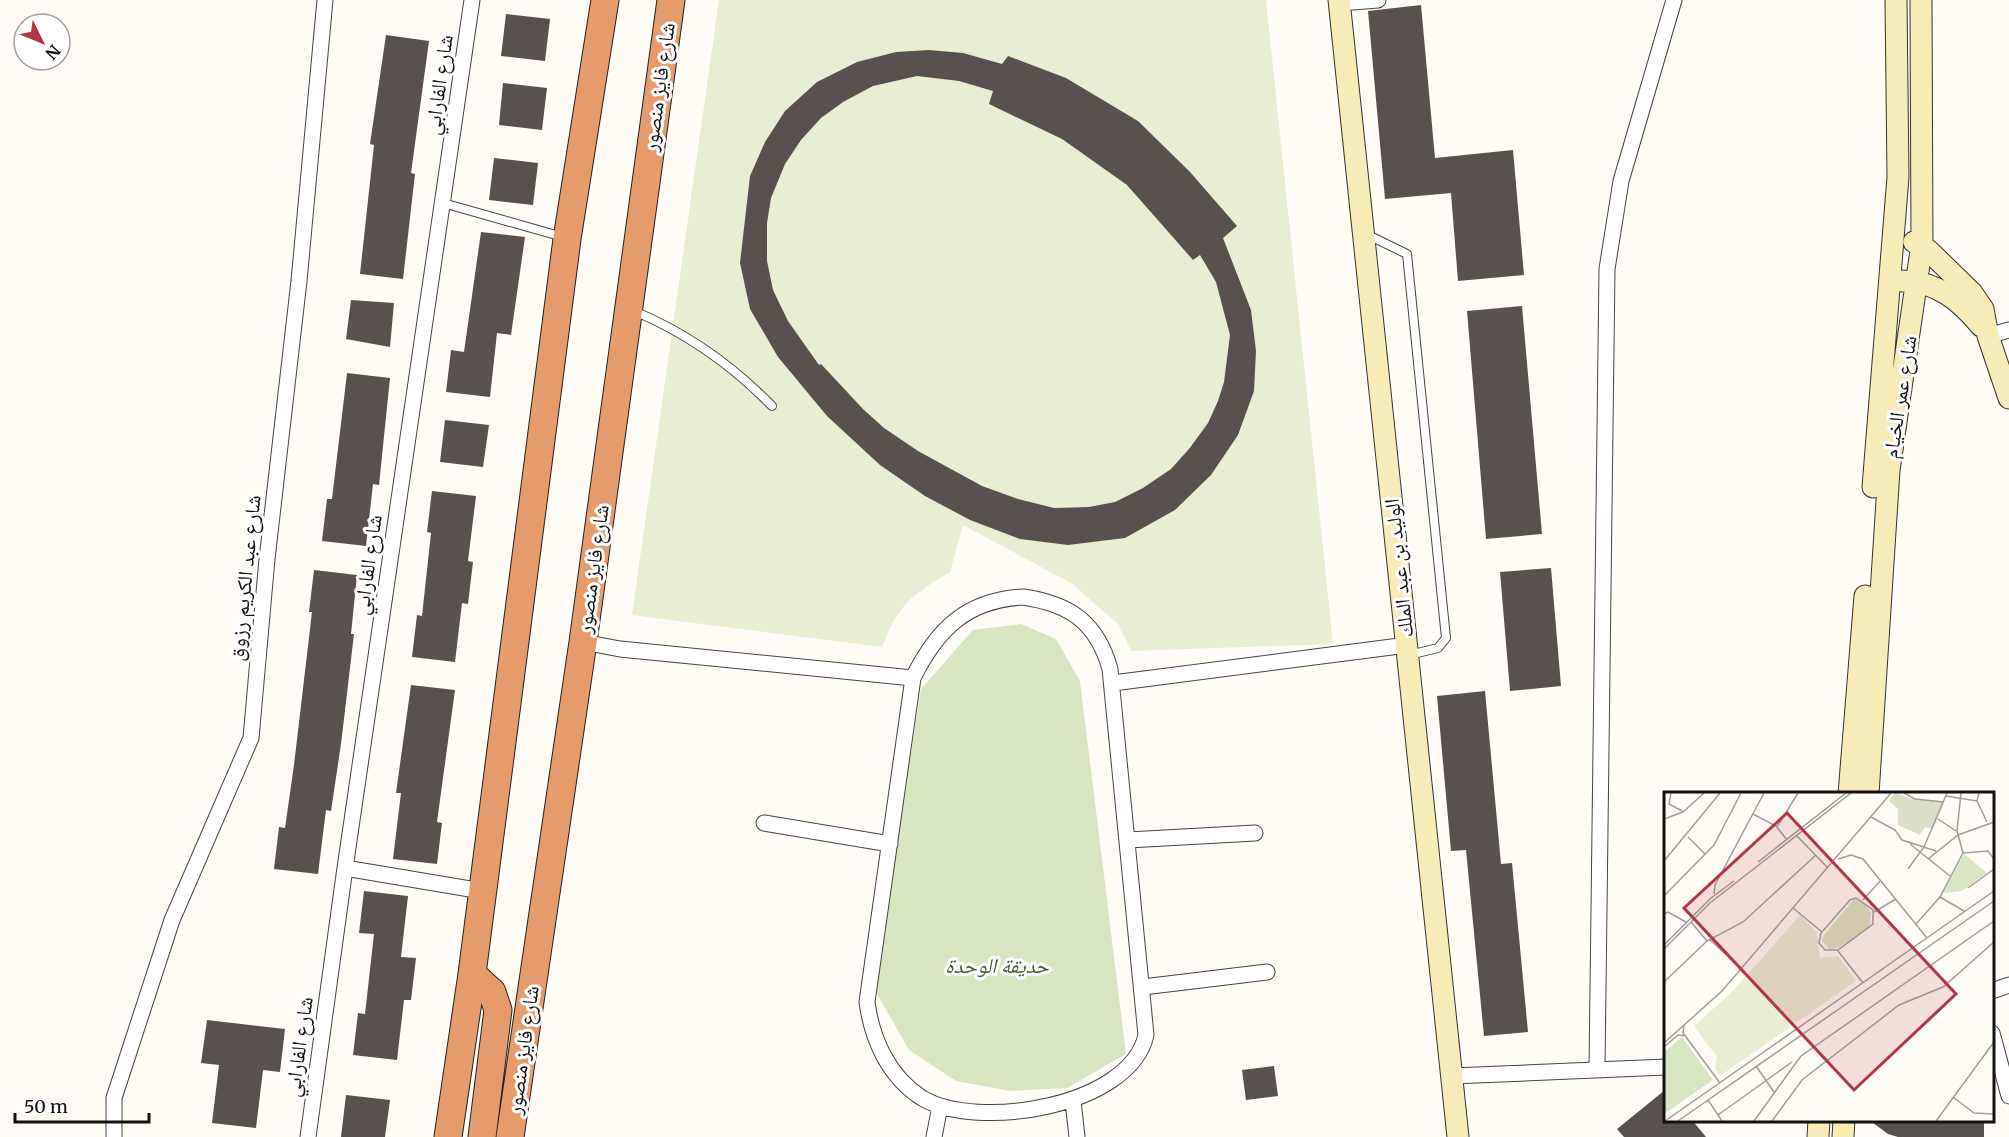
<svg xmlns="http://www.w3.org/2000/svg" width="2009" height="1137" viewBox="0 0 2009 1137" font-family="Merriweather,'Noto Naskh Arabic',serif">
<rect width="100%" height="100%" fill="#fefcf5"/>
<path fill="#d7e6c1" d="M1021 624 1056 639 1080 681 1126 1054 1067 1088 1010 1091 956 1081 909 1050 873 987 921 689 973 630Z"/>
<path fill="#e7eed2" d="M719 0H1266L1333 644 1131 651 1118 624 1071 583 963 525 950 572C911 596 899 603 882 647L632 615Z"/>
<path fill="#58514e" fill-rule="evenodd" d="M1421 5 1435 158 1513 150 1524 275 1458 281 1451 193 1385 199 1368 11Z
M506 14 550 19 545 61 501 56Z
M386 35 429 41 411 173 415 174 403 279 360 274 374 145 370 144Z
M929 50 963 53 1002 64 1008 56 1066 78 1138 121 1190 172 1237 226 1223 238 1251 310 1256 351 1254 391 1238 435 1211 475 1175 510 1125 538 1068 545 1020 539 970 520 925 496 880 465 827 416 778 357 750 309 740 263 750 176 765 142 785 111 817 82 857 62 896 52ZM917 76 959 81 993 91 989 104 1062 139 1127 185 1193 260 1200 255 1216 282 1230 335 1224 382 1218 401 1208 423 1189 449 1171 469 1143 488 1115 502 1089 507 1054 508 1018 499 982 486 918 451 884 428 863 409 821 364 819 365 788 321 773 290 767 261V223L771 198 785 164 801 140 821 118 843 102 873 86Z
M503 83 547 88 542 130 499 125Z
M494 158 538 163 533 205 489 200Z
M481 232 525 237 511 335 497 333 490 397 446 392 451 350 464 352Z
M351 300 394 303 390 347 346 339Z
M1522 306 1542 534 1486 539 1467 311Z
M347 373 390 378 379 485 373 484 366 546 322 541 327 499H332Z
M445 420 489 425 483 467 440 462Z
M432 491 476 496 468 561 473 562 468 604 462 603 455 662 412 657 417 615 422 616 431 533 427 532Z
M1551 568 1561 686 1510 691 1500 572Z
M314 570 357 575 351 634H354L341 744 331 811 326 810 318 874 274 869 279 827 285 828 294 765 312 612H309Z
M411 685 455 690 437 822 442 823 437 864 393 859 401 793H396Z
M1485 691 1501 864 1512 863 1528 1032 1484 1036 1466 850 1451 851 1437 696Z
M364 891 408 896 401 957 416 958 411 1000H404L397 1060 353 1055 358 1013 365 1014 374 934 359 933Z
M207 1020 285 1029 280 1072 263 1070 256 1128 212 1123 219 1065 201 1063Z
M1274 1066 1278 1096 1246 1100 1242 1070Z
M1665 1090V1120H1692L1706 1137H1624L1617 1129Z
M346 1095 390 1100 385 1137H341Z
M1869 1120 1984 1121V1137H1898L1888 1134Z"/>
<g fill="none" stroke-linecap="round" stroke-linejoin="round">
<g stroke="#444" stroke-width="10">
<path id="lane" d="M443 203 563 237
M1366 234 1407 254 1446 638 1438 648 1409 655
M634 311C687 333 732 365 772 406"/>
</g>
<g stroke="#444" stroke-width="17">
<path id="street" d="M1340 3 1378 0
M1988 336 2009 330
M1023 597C1071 604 1097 623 1110 669L1146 1035C1130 1107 977 1131 922 1098 889 1077 872 1040 867 1002L913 678C937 629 967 600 1023 597Z
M583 642 620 649 913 678
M1113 683 1407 645
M764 823 890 844
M1128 840 1255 833
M345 868 482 891
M1143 987 1267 972
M1992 991 2009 985
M1992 1033 2009 1096
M1597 1069 1607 269 1621 181 1674 0
M1452 1076 1666 1067
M1073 1101 1077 1137
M114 1137V1098L172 920 251 738 267 559 299 281 325 0
M308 1137 345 868 472 0
M934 1137 940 1106"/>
</g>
<g stroke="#333" stroke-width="23">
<path id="secondary" d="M1339 0 1458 1137
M1914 242 1929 251 1972 293 1983 309 1988 336 2009 398
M1903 281C1937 282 1960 300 1981 326
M1873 487 1898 177 1896 0
M1849 794 1865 596
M1868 794 1889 470 1922 244 1921 0
M1818 1137 1819 1120
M1843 1137 1844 1120"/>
</g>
<g stroke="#222" stroke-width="29">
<path id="highway" d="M472 974 492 992 498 1010 482 1137
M448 1137 472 974 567 239 605 0
M510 1137 583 642 671 0"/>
</g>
<use href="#lane" stroke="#fff" stroke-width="8"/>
<use href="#street" stroke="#fff" stroke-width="15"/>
<use href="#secondary" stroke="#f7ebb7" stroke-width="21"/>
<use href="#highway" stroke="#e59b6c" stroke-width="27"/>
</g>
<g text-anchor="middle" stroke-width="6" stroke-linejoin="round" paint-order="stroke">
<g font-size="21" fill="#111" stroke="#fff">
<text transform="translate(439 85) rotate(-82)" y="7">شارع الفارابي</text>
<text transform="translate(659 87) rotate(-82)" y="7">شارع فايز منصور</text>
<text transform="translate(1900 397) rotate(-81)" y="7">شارع عمر الخيام</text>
<text transform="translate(368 565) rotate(-82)" y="7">شارع الفارابي</text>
<text transform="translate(1399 568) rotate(-96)" y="7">الوليد بن عبد الملك</text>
<text transform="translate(593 569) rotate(-82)" y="7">شارع فايز منصور</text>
<text transform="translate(245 578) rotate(-84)" y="7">شارع عبد الكريم رزوق</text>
<text transform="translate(299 1047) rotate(-82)" y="7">شارع الفارابي</text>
<text transform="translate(523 1050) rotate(-82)" y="7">شارع فايز منصور</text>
</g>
<g font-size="21" font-style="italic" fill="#376326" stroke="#fff">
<text x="997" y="973">حديقة الوحدة</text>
</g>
</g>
<g transform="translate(1664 792)">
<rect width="330" height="330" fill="#fefcf5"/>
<path d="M300 62 323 81 298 99 279 101ZM190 107 198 110 207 120 205 136 174 156 165 157 158 149 160 143ZM18 245 49 288 0 322V260Z" fill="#d7e6c1"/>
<path d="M231 1 248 7 280 10 269 37 261 35 256 43 234 33V17L225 9Z" fill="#d9e0c7"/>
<path d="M136 123 153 141 156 166 174 164 192 189 56 284 51 276 53 265 30 234 69 199Z" fill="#e7eed2"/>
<path fill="none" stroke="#9f9e9a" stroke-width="1.5" d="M7 1 5 12 18 19M240 1 251 7 280 10M282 4 313 9 315 1M313 9 323 30M89 22 112 34 123 48M207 25 231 38 238 48 272 59M0 27 19 20 40 1M274 27 292 39M113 35 134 1M132 43 163 75M24 45 41 62M246 52 286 84M299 61 324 59 330 67M174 67 187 63 199 67 263 146M264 67 294 43 330 30M0 69 56 1M94 70 182 1M244 77 260 55 283 1M304 96 330 77M50 102 51 93 100 1M0 104 50 53 77 1M276 105 300 119M192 106 209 118V132L174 158H161L155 151 157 141 186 108ZM199 108 217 88M129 116 158 140M210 120 232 107M0 122 4 120 22 130M27 130 43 149M252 132 276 105 299 61 293 39 297 1M46 148 77 176M0 153 47 106 70 89M0 157 46 111 187 1M174 159 199 191M0 190 43 149 79 130 152 63M20 233 19 241 56 291M0 251 58 199 227 1M0 255 14 243 22 244M92 274 110 300M289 305 310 321 330 322M44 308 58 329M54 323 128 270M1 329 330 99M14 329 330 109M90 329 137 264 330 129M108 329 138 288 235 213 279 195 330 150M272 329 330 250"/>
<path fill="#b33645" fill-opacity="0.15" stroke="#b33645" stroke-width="3" d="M123 21 292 202 190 298 20 116Z"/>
<rect width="330" height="330" fill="none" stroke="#111" stroke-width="3"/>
</g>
<g transform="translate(42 42) rotate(133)"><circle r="28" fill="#ffffff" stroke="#a0a0a0" stroke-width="1.5"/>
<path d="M0-4.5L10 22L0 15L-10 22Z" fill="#b33645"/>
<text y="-9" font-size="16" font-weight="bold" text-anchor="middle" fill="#111111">N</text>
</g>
<path d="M15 1113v9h134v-9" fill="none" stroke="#111111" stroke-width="3"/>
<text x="24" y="1113" font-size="18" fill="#111111" stroke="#ffffff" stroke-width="4.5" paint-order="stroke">50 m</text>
</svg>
